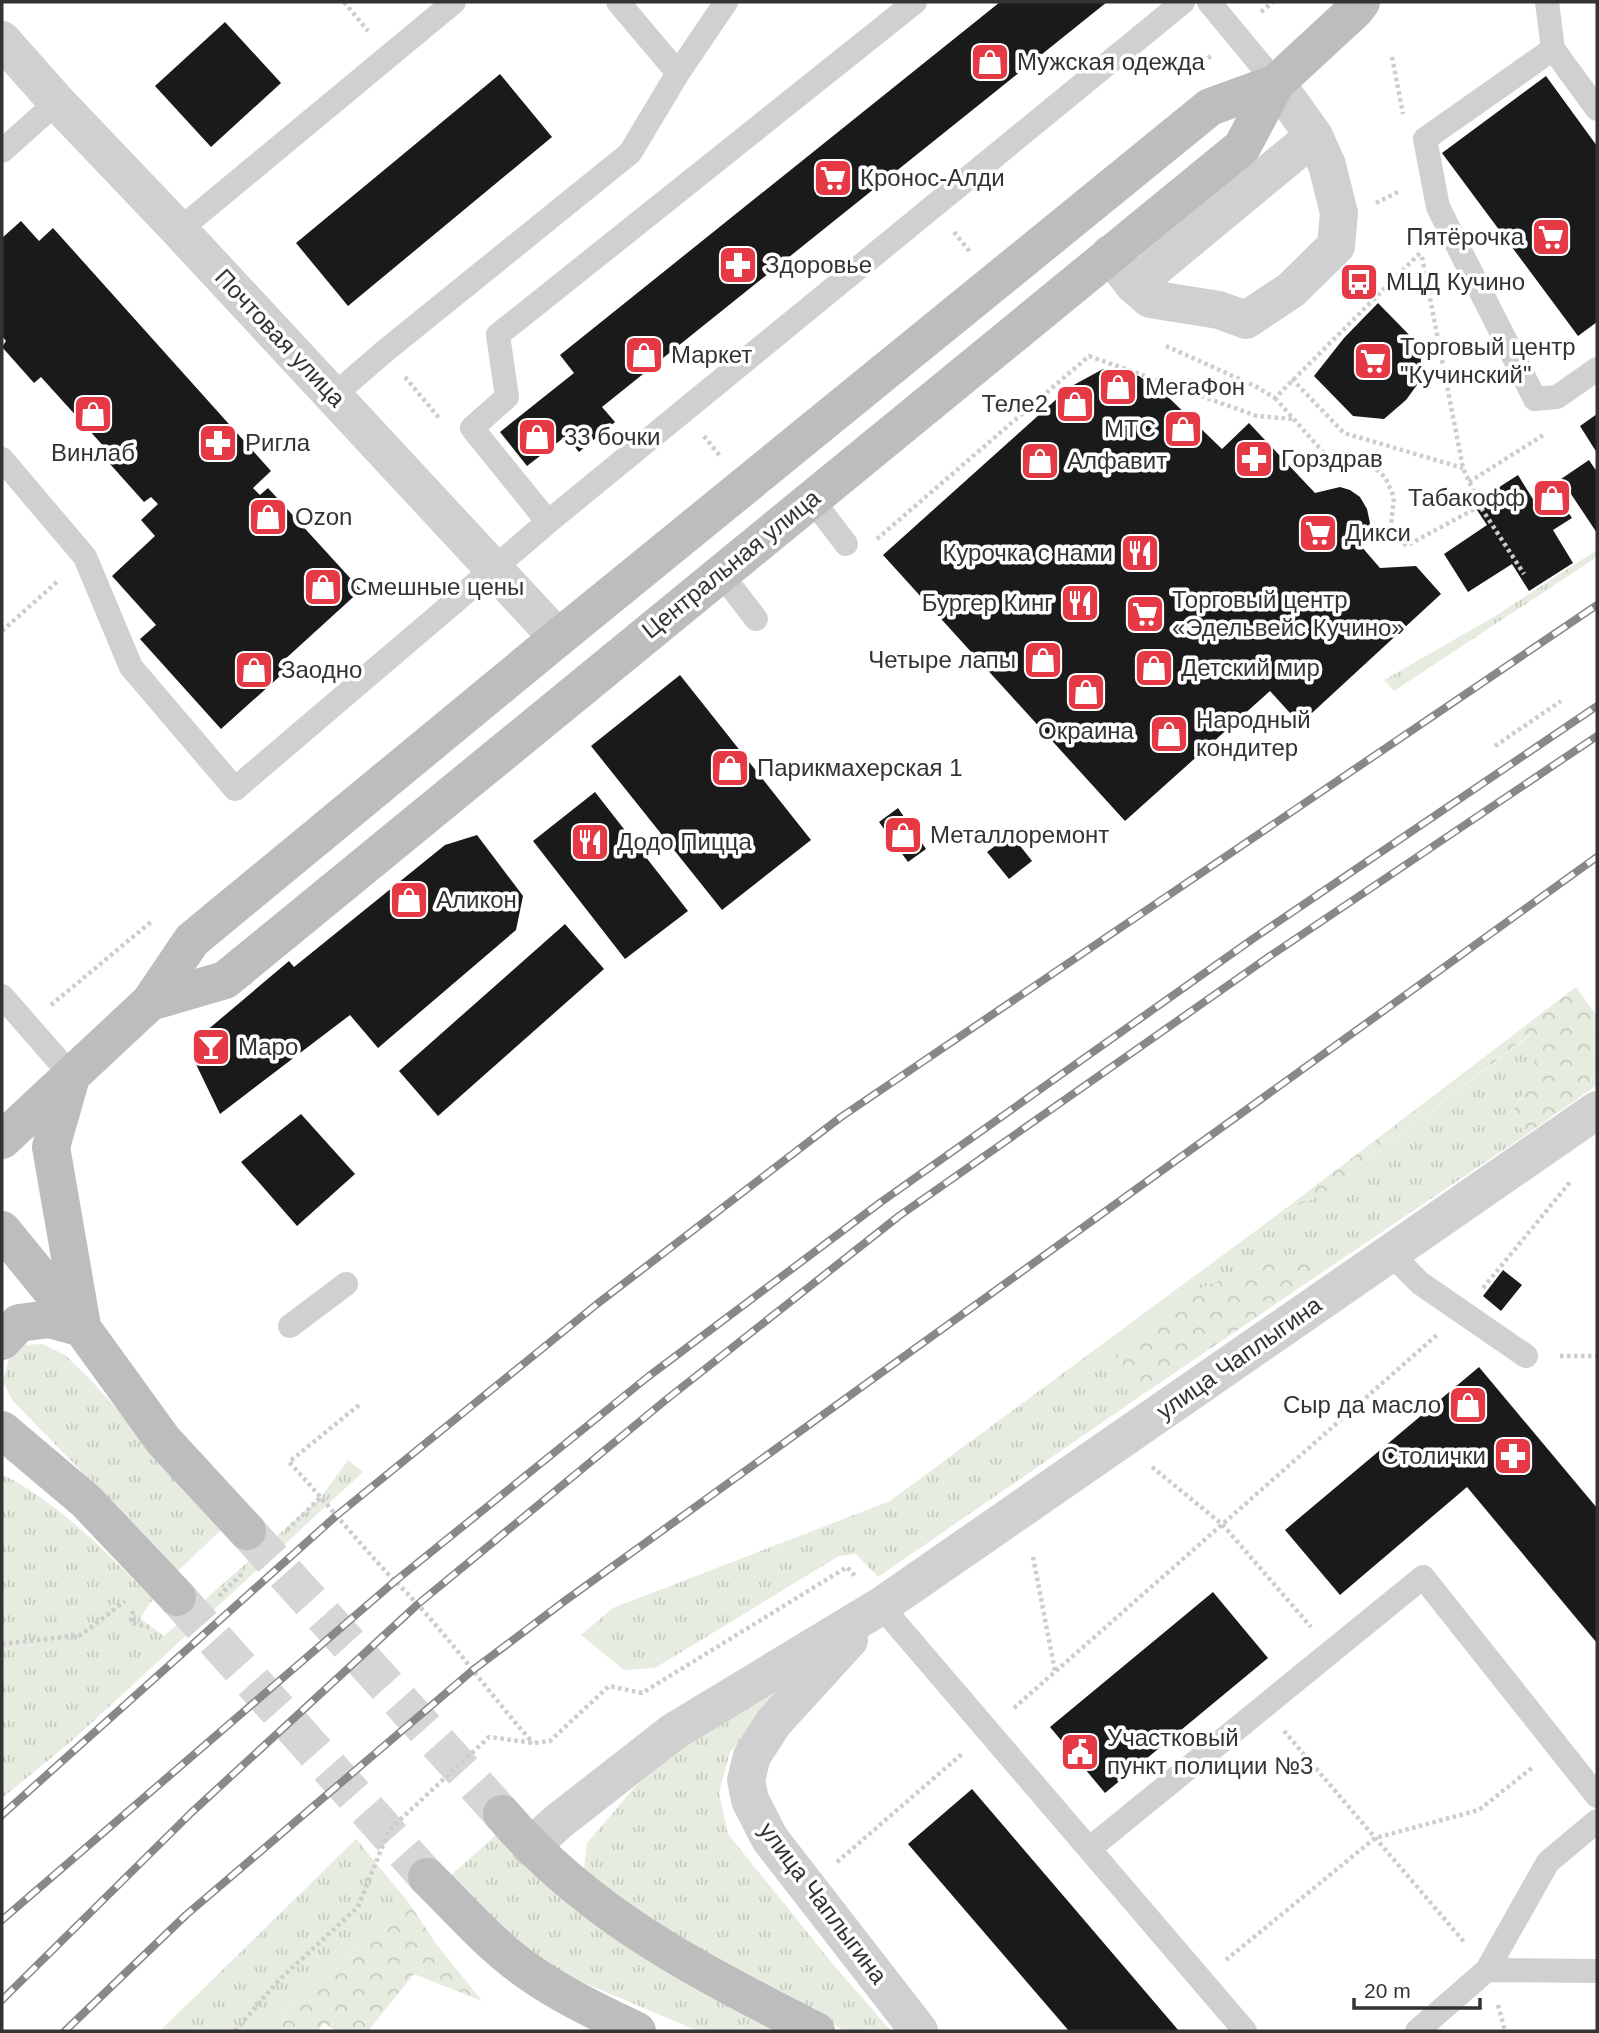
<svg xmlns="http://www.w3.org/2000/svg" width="1599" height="2033" viewBox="0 0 1599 2033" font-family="Arial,sans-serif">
<defs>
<pattern id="grass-tufts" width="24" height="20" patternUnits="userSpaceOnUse" patternTransform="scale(1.75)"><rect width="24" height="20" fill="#e6ecdf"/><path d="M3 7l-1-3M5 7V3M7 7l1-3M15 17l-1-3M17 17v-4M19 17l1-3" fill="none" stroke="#c6cbc0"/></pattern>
<pattern id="forest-crowns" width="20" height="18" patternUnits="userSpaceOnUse" patternTransform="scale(1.75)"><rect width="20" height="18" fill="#e6ecdf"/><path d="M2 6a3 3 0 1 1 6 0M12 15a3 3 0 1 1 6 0" fill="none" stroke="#c6cbc0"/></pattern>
</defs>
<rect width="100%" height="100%" fill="#fff"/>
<path fill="url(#grass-tufts)" d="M1597 550V557L1394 691 1384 680 1492 618Z
M1532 1034 1535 1072 1509 1117 1527 1134 1321 1273 1314 1264 1114 1365 1142 1395 878 1577 856 1554 839 1556 655 1668 624 1670 581 1635 613 1608 890 1501 1277 1215 1321 1195Z
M43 1344 65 1355 87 1376 224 1527 178 1571 13 1401 3 1382 9 1359 21 1345Z
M348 1460 363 1472 73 1740 2 1798V1474C60 1504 107 1553 153 1599L140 1618 164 1636 322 1496Z
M813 1657 730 1752 719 1793 728 1834 832 1963 891 2031H845L662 1927 597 1886 584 1868 587 1843 635 1787 673 1752Z
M497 1834 776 2031H698L542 1965 447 1879Z
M356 1839 409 1903 279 2016 268 2031H160Z"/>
<path fill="url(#forest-crowns)" d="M1576 987 1597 1016V1085L1527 1134 1509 1117 1535 1071 1531 1034 1321 1195 1277 1215Z
M1272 1260 1314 1264 1321 1273 1142 1395 1113 1365 1133 1335 1198 1289Z
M409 1903 437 1945 482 2001 414 1974 368 2031H336L324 2023 318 2031H268L279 2016Z"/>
<path fill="#1a1a1a" d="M1000 2H1107L602 407 615 422 579 452 566 436 527 466 500 432 574 373 560 355Z
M225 22 281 83 211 147 155 86Z
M500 74 552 137 348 306 296 243Z
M1546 76 1597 146V322L1578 336 1442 153Z
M21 221 39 241 53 228 271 471 253 488 260 495 268 488 361 590 283 661 289 668 221 729 140 639 156 625 112 576 155 536 141 520 158 504 151 497 144 502 110 464 116 460 41 377 34 383 2 347 6 341 2 336V238Z
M1378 303 1420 346 1422 378 1406 400 1384 419 1353 416 1314 376 1344 338Z
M1103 369 1139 376 1167 396 1222 449 1249 423 1315 493 1340 487 1350 490 1360 497 1367 509 1370 523 1361 546 1380 568 1416 566 1441 594 1300 724 1270 691 1125 821 883 555 1070 387Z
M1597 414V453L1580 426Z
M1589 460 1597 472V533L1561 479Z
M1518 475 1536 504 1554 491 1572 518 1553 530 1573 563 1529 591 1512 564 1468 592 1444 554 1487 525 1473 504Z
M680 675 811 840 722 910 591 746Z
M595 792 688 911 625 959 533 841Z
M898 808 926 849 908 862 879 822Z
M1011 834 1032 861 1009 879 987 852Z
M477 835 523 896 516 930 378 1048 350 1015 220 1114 194 1060 205 1032 289 961 294 967 445 845Z
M565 924 604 969 438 1116 399 1071Z
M301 1114 355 1174 297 1226 241 1162Z
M1503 1270 1522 1285 1501 1311 1483 1296Z
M1479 1367 1597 1508V1643L1467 1487 1340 1595 1285 1530Z
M1213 1592 1268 1658 1105 1793 1050 1727Z
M972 1789 1067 1900 1179 2031H1069L908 1844Z"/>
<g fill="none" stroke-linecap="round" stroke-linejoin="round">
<path stroke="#d6d6d6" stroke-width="38" stroke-dasharray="38 19" stroke-linecap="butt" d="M247 1531 502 1814
M177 1597 427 1877"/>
<path stroke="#cdcdcd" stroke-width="4.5" stroke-dasharray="3.5 3.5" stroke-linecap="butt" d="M344 2 368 31
M1261 12 1273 2
M1392 57 1403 114
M1197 67 1212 55
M1376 203 1400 191
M954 232 970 252
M1422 257 1463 468 1480 506 1524 574
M1166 346 1255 386 1275 398 1421 252
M405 377 440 419
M1292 379 1344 433 1463 468
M1275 398 1331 461 1356 458 1369 463 1385 477 1394 497 1391 525 1406 546 1480 506
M704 436 720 456
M1469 482 1545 434
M877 539 1089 356 1257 416 1293 419
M2 631 58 581
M1495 746 1561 701
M51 1005 152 921
M1483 1288 1571 1181
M1560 1356H1597
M359 1405 289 1462C320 1495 348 1530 378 1563 391 1578 406 1591 419 1606 459 1650 493 1698 533 1743
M1152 1467 1223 1525 1311 1627
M287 1530 322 1496
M1033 1557 1055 1671
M219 1596 243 1573
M133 1611 131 1623 149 1627
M2 1644 81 1635 125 1601
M1014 1708 1438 1334
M1284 1731 1465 1943
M837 1862 963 1753
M1226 1960 1375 1838 1479 1810 1533 1767
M1498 2005 1505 2031
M235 2031 279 1980 358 1907 389 1830 489 1737 534 1743 550 1741 609 1686 642 1693 847 1567 855 1576"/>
<path stroke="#d0d0d0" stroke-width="24" d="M618 2 678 73
M1209 2 1276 83
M1547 2 1553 49 1597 109
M1553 49 1425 139 1438 207 1535 399 1557 397 1597 369
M2 151 57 102
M179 230 454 2
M333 396 385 351 630 153 678 73 726 2
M2 459 85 557 131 667 235 789 548 522 1183 2
M811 498 846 544
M548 522 472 428 507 397 498 335 915 2
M720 572 756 619
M2 996 71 1075
M1391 1254 1420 1283 1526 1356
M290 1326 346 1284
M881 1606 1245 2031
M1089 1849 1423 1577 1597 1796
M1487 1970 1548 1862 1597 1821
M1417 2031 1487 1970 1597 1971"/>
<path stroke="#d0d0d0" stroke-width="38" d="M1110 254 1134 285 1150 299 1219 310 1246 320 1291 290 1336 246 1339 213 1327 165 1314 136 1276 83
M1134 285 1314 136"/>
<path stroke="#d0d0d0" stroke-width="38" d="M2 40 57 102 179 230 558 638
M849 1640 774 1722 752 1756 746 1780 750 1800 770 1839 919 2031
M530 1847 559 1821 673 1732 881 1606 1597 1110"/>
<path stroke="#bdbdbd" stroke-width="38" d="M150 1002 225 980 1242 147 1276 83 1355 10 1361 2
M71 1077 51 1147 82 1326
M2 1140 150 1002 192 940 558 638 1210 107 1276 83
M2 1230 82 1328 163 1440 247 1531
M2 1341 19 1323 49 1319 82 1328
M2 1430 86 1501 177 1597
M502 1814C589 1916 699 1971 816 2031
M427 1877C460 1909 491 1946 529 1972 563 1996 600 2013 637 2031"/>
<g stroke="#888" stroke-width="8">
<path id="rail" d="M2 1815 336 1516 597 1304 841 1117 1597 605
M2 1920 394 1582 649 1376 881 1202 1254 938 1597 706
M2 2000 191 1813 418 1604 667 1399 899 1216 1267 958 1597 736
M65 2031 186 1915 473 1670 566 1600 1597 857"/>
</g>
<use href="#rail" stroke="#fff" stroke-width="5" stroke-dasharray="16" stroke-linecap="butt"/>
</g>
<defs>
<g id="shop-square" transform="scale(2.0125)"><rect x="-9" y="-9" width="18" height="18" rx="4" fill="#e63946" stroke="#fff"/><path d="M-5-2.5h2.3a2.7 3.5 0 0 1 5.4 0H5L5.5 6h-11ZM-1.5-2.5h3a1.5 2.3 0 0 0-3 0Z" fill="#fff"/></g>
<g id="supermarket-square" transform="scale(2.0125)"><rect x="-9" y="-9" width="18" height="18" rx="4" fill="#e63946" stroke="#fff"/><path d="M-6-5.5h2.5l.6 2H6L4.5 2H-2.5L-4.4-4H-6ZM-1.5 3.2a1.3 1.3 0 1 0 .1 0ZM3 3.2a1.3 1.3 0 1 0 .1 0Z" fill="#fff"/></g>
<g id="pharmacy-square" transform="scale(2.0125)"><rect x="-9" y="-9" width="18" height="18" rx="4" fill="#e63946" stroke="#fff"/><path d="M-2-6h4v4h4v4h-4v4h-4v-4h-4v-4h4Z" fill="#fff"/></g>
<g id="bus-square" transform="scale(2.0125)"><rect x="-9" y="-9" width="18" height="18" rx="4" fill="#e63946" stroke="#fff"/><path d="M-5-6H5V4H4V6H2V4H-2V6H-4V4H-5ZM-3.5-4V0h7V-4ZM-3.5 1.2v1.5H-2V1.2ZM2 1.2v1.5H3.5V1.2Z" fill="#fff"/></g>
<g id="restaurant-square" transform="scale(2.0125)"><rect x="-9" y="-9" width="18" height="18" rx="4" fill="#e63946" stroke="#fff"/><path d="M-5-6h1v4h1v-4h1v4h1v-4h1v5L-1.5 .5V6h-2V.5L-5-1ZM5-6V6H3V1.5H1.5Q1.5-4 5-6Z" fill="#fff"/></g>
<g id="bar-square" transform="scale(2.0125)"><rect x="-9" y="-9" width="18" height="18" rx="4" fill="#e63946" stroke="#fff"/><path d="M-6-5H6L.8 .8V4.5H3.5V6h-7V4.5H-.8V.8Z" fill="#fff"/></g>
<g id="civic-square" transform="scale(2.0125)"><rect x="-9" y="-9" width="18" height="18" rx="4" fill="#e63946" stroke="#fff"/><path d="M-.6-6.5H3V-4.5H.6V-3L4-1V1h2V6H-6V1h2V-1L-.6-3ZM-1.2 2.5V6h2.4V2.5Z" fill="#fff"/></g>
</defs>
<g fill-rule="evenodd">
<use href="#shop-square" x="990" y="62"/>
<use href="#supermarket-square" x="833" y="178"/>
<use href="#supermarket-square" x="1551" y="237"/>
<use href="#pharmacy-square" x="738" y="265"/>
<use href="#bus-square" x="1359" y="282"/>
<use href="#shop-square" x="644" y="355"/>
<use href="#supermarket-square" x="1373" y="361"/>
<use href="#shop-square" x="1118" y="387"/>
<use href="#shop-square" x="1075" y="404"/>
<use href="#shop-square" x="93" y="414"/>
<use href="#shop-square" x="1183" y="429"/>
<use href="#shop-square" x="537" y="437"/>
<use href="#pharmacy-square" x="218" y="443"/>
<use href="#pharmacy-square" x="1254" y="459"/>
<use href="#shop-square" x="1040" y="461"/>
<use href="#shop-square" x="1552" y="498"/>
<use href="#shop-square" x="268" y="517"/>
<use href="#supermarket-square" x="1318" y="533"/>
<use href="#restaurant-square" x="1140" y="553"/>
<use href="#shop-square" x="323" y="587"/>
<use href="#restaurant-square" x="1080" y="603"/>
<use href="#supermarket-square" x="1145" y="614"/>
<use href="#shop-square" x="1043" y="660"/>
<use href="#shop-square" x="1154" y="668"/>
<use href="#shop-square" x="254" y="670"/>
<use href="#shop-square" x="1086" y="692"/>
<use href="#shop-square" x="1169" y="734"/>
<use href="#shop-square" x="730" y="768"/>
<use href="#shop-square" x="903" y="835"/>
<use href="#restaurant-square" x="590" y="842"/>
<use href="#shop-square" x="409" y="900"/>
<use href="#bar-square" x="211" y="1047"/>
<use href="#shop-square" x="1468" y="1405"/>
<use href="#pharmacy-square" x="1513" y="1456"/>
<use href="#civic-square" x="1080" y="1752"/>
</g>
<g text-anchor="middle" stroke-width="7" stroke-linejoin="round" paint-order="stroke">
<g font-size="24" fill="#333" stroke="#fff" text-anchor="start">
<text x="1017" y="70">Мужская одежда</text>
<text x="860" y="186">Кронос-Алди</text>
<text x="1524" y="245" text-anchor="end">Пятёрочка</text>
<text x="765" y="273">Здоровье</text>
<text x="1386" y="290">МЦД Кучино</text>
<text x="1400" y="355">Торговый центр<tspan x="1400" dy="28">"Кучинский"</tspan></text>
<text x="671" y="363">Маркет</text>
<text x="1145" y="395">МегаФон</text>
<text x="1048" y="412" text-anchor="end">Теле2</text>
<text x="1156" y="437" text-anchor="end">МТС</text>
<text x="564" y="445">33 бочки</text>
<text x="245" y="451">Ригла</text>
<text x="93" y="461" text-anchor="middle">Винлаб</text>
<text x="1281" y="467">Горздрав</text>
<text x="1067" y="469">Алфавит</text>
<text x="1525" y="506" text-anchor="end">Табакофф</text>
<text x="295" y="525">Ozon</text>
<text x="1345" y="541">Дикси</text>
<text x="1113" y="561" text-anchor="end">Курочка с нами</text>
<text x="350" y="595">Смешные цены</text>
<text x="1172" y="608">Торговый центр<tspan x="1172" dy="28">«Эдельвейс Кучино»</tspan></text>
<text x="1053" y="611" text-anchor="end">Бургер Кинг</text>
<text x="1016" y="668" text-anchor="end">Четыре лапы</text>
<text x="1181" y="676">Детский мир</text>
<text x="281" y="678">Заодно</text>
<text x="1196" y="728">Народный<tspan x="1196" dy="28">кондитер</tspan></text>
<text x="1086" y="739" text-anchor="middle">Окраина</text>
<text x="757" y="776">Парикмахерская 1</text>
<text x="930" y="843">Металлоремонт</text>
<text x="617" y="850">Додо Пицца</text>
<text x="436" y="908">Аликон</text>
<text x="238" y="1055">Маро</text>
<text x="1441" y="1413" text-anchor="end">Сыр да масло</text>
<text x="1486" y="1464" text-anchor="end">Столички</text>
<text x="1107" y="1746">Участковый<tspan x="1107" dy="28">пункт полиции №3</tspan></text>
</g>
<g font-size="24" fill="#333" stroke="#fff">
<text transform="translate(280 338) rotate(47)" y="8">Почтовая улица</text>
<text transform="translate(731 564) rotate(-39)" y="8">Центральная улица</text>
<text transform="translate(1239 1358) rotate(-35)" y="8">улица Чаплыгина</text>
<text transform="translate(823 1903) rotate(53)" y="8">улица Чаплыгина</text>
</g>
</g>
<rect width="1599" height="2033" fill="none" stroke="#333333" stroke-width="7"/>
<path d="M1354 1998v10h126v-10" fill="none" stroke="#333333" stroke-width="3.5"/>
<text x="1364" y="1998" font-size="21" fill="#333333" stroke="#ffffff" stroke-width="5" paint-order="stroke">20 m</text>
</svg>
